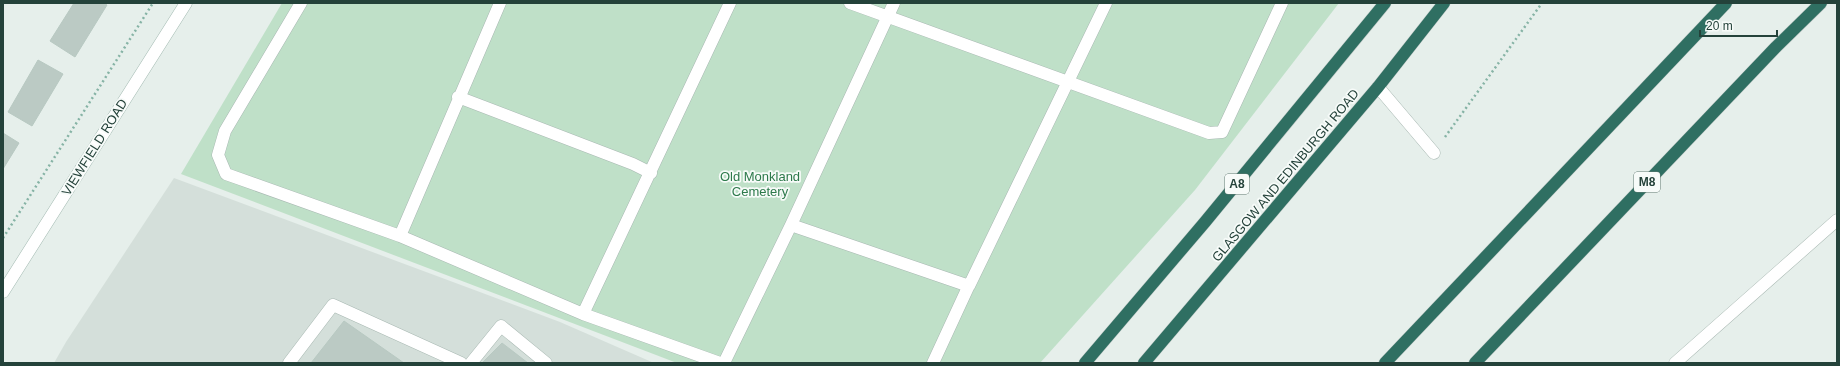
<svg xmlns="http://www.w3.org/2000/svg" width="1840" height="366" viewBox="0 0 1840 366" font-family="Arial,sans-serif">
<rect width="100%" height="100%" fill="#e6efeb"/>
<path fill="#d4dfda" d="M174 178 560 322 654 363H54L66 342Z"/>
<path fill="#bfe0c8" d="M282 3H1339L1195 190 1040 363H677L181 174Z"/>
<path fill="#bbcac4" stroke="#b8c9c2" d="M74 3H104L107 5 75 57 50 41Z
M38 60 63 74 32 126 8 112Z
M3 133 19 143 3 169Z
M344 321 404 363H311Z
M502 343 528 363H482Z"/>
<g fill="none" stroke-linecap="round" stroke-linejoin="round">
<g stroke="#a8b8b2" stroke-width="13">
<path id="lane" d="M301 3 225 131 218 155 226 174 400 236 583 314
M850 3 1209 133 1222 132 1282 3
M1378 87 1434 153
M458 97 633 164 651 173
M791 225 969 286 1106 3
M400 236 500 3
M289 363 333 305 461 363
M471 363 501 326 546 363
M720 363 583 314 730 3
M724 363 791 225 894 3
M933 363 970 283"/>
</g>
<g stroke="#a8b8b2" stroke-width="13">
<path id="street" d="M1675 363 1837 220"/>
</g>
<g stroke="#a4bbb3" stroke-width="13">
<path id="secondary" d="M3 292 186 3"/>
</g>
<g stroke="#c2cac8" stroke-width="13">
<path id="highway" d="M1085 363 1205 222 1385 3
M1144 363 1378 87 1444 3
M1385 363 1726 3
M1475 363 1776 47 1821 3"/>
</g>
<path stroke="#86b3a5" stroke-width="2.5" stroke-dasharray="2 3" stroke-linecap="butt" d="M1445 137 1542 3
M3 238 153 3"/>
<use href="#lane" stroke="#fff" stroke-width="12"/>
<use href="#street" stroke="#fff" stroke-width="12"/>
<use href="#secondary" stroke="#fff" stroke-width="12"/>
<use href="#highway" stroke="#2f6f62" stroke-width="12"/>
</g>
<g text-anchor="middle" stroke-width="3.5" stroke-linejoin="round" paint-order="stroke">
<g fill="#f7fbf9" stroke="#637a73" stroke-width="1">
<rect x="1634" y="172" width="26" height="20" rx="3"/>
<rect x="1225" y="174" width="24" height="20" rx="3"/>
</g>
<g font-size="12" font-weight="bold" fill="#24423a">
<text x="1647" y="186">M8</text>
<text x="1237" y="188">A8</text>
</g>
<g font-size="13" fill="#24423a" stroke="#f7fbf9">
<text transform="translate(94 147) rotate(-58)" y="5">VIEWFIELD ROAD</text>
<text transform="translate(1285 175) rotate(-50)" y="5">GLASGOW AND EDINBURGH ROAD</text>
</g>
<g font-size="13" fill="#2d7a4b" stroke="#f7fbf9">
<text x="760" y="181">Old Monkland<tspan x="760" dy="15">Cemetery</tspan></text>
</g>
</g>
<rect width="1840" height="366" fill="none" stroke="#24423a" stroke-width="8"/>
<path d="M1700 30v6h77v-6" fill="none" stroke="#24423a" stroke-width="2"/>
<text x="1706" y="30" font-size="12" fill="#24423a" stroke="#f7fbf9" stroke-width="3" paint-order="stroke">20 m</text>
</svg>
